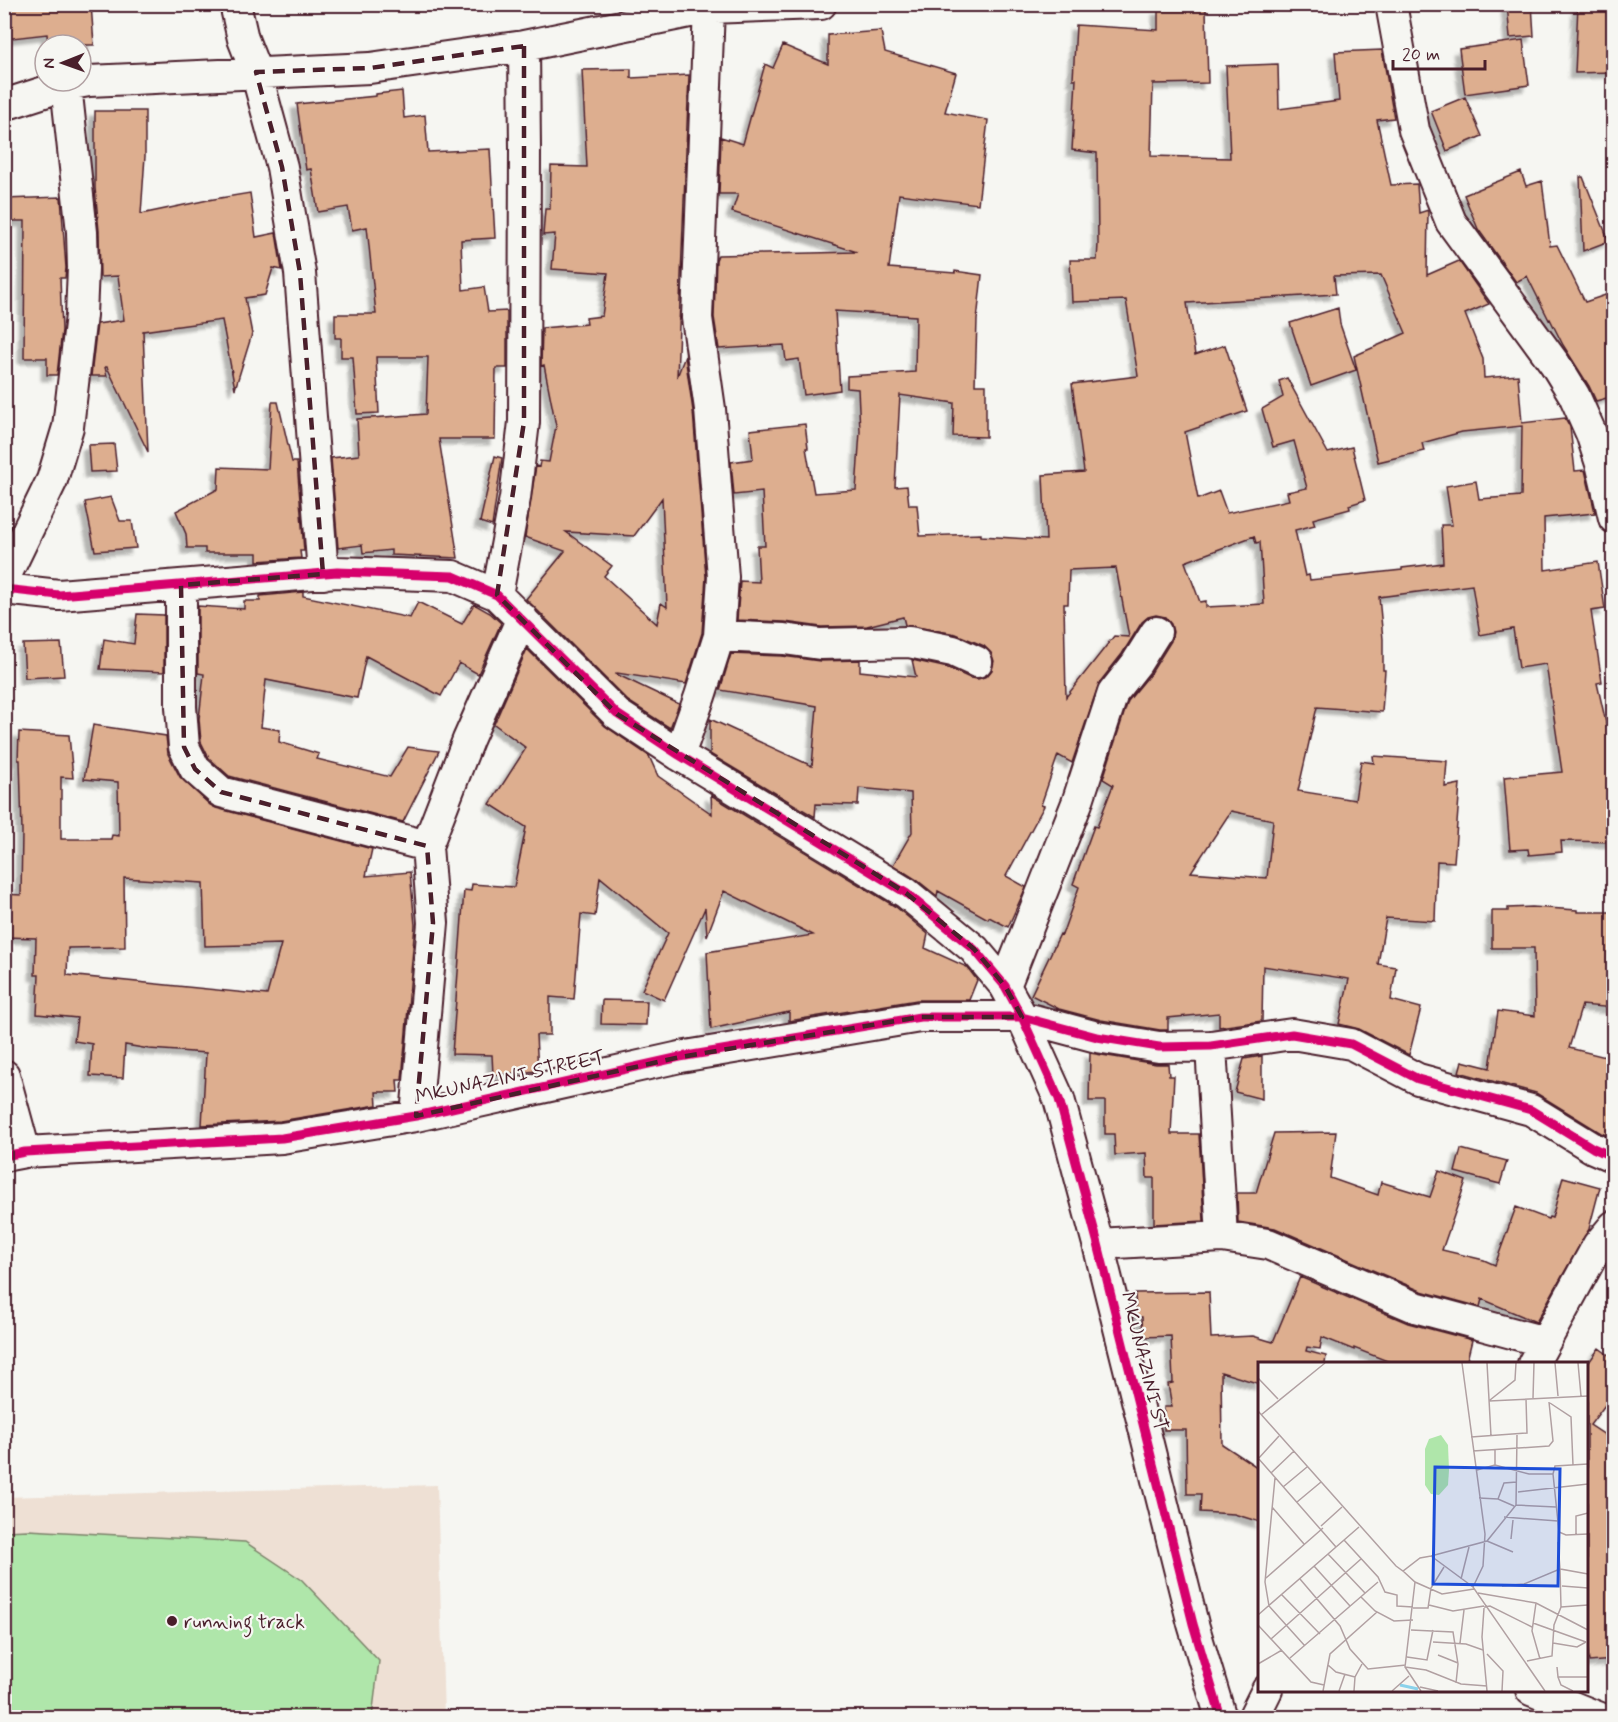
<svg xmlns="http://www.w3.org/2000/svg" width="1618" height="1722" viewBox="0 0 1618 1722" font-family="Mynerve,sans-serif">
<defs>
<filter id="shadow"><feDropShadow dx="-5.5" dy="5.5" stdDeviation="1.5" flood-color="#0004"/></filter>
</defs>
<rect width="100%" height="100%" fill="#f6f6f2"/>
<filter id="ink" filterUnits="userSpaceOnUse"><feTurbulence type="fractalNoise" baseFrequency=".0167" numOctaves="2"/><feDisplacementMap in="SourceGraphic" scale="12" xChannelSelector="R" yChannelSelector="G"/><feConvolveMatrix kernelMatrix="1 2 1 2 8 2 1 2 1" color-interpolation-filters="sRGB"/></filter>
<g filter="url(#ink)">
<path fill="#eee0d4" d="M437 1485 444 1717H5L4 1497Z"/>
<path fill="#afe6aa" stroke="#7c826a" stroke-width="1.5" d="M28 1530 245 1542 302 1580 379 1661 372 1717H5V1531Z"/>
<path fill="#ddae8f" stroke="#4a1f2b" stroke-width="1.5" fill-rule="evenodd" filter="url(#shadow)" d="M4 4H91L94 45H48L47 34 4 39Z
M1507 4H1532L1534 36 1510 38Z
M1578 4H1610L1614 72 1575 73Z
M1206 9 1208 83 1153 84 1151 156 1230 158 1226 66 1278 64 1279 109 1339 101 1335 52 1382 50 1394 118 1377 120 1391 185 1417 184 1419 213 1428 210 1427 275 1459 261 1489 304 1465 314 1483 359 1484 378 1518 375 1522 423 1565 418 1570 427 1575 471 1585 470 1595 512V513L1544 518 1545 570 1598 562 1605 609 1591 611 1602 682 1597 683 1611 745 1614 744V842L1561 841 1562 852 1529 855 1528 849 1510 850 1504 777 1562 772 1546 664 1519 668 1513 629 1480 635 1472 585 1379 597 1383 639V670H1385L1382 712 1317 707 1298 791 1355 800 1361 761 1374 763 1373 756 1447 761 1445 787 1460 784 1454 862 1437 861 1435 921 1386 918 1378 964 1396 967 1391 1000 1421 1008 1409 1055 1359 1029 1339 1024 1349 979 1263 966 1262 1021 1219 1027V1013L1168 1018V1030H1160L1101 1020 1059 1009 1031 995 1060 934 1062 935 1079 887 1073 884 1094 826 1097 827 1113 785 1103 779 1128 701 1151 673 1171 641 1173 632 1171 624 1165 617 1156 615 1148 617 1142 622 1122 654 1099 683 1072 763 1058 755 1041 805 1044 806 1006 876 1026 887 1008 927 989 917 988 919 938 891 937 896 917 880 893 865 912 832 911 793 859 788 858 805 816 804 815 817 710 754V719L812 766 817 706 720 690 731 654 782 656 820 661 860 660V671L916 677 912 660 948 668 970 678 978 679 987 676 992 670 994 661 991 653 984 646 956 634 905 625 903 617 867 626 821 627 785 622 737 620 740 581 759 582 757 546H765L762 492 734 495 731 462 753 459 750 430 805 424 808 448H806L814 493 856 490 860 431 858 389 847 388V376L915 372 916 316 835 311 840 390 804 395 799 359 786 361 784 345 719 349 714 317 716 260 718 255 857 252 732 212 738 194H719L721 137 743 144 765 64 773 68 783 45 828 64V35L881 31 885 52 956 73 945 112 988 120 978 204 899 194 889 268 955 273V271L982 275 977 320 975 385H986V437L953 436 954 403 900 395 895 487 907 486 909 505H917L920 536 981 534V536L1046 540 1043 475 1084 472 1072 384 1138 376 1126 300 1072 302 1070 260H1097L1098 244 1097 153 1072 150 1076 79H1073L1076 25 1158 30V10ZM1381 275 1406 333 1354 356 1378 462 1424 451 1422 443 1462 432 1522 426 1521 496 1479 499 1476 481 1446 486 1452 525H1441L1443 563 1402 568V570L1310 580 1309 575 1305 576 1295 530 1315 525 1313 519 1350 509 1349 505 1365 500 1352 447 1328 453 1287 378 1279 381 1283 397 1262 409 1273 447 1294 441 1307 488 1287 492 1289 500 1227 513 1219 491 1198 499 1185 432 1247 411 1225 345 1195 355 1187 303 1336 294 1334 276ZM1254 536 1256 543 1260 542 1264 604 1206 607V601L1200 602 1185 562ZM1116 568 1129 637 1114 636 1066 697 1064 604H1068L1069 570ZM1231 811 1273 820 1267 878 1191 872Z
M1523 40 1529 85 1465 94 1459 49Z
M631 69V78L689 75 677 377 685 356 693 411 706 577 702 633 686 684 617 673 616 674 679 704 670 728 628 701 526 599 565 551 525 537 536 466 539 467 540 461 549 462 556 426 544 365 541 366 542 328 587 324 586 318 602 316 608 273 552 269 555 234 543 235 545 209H550L551 166 587 167 582 70ZM662 498 667 607 661 603 657 624 604 576 612 566 566 532 634 536Z
M402 91 404 118 425 115 428 152 490 149 495 238 461 240 463 290 484 287 488 312 507 311V368H496L495 439H439L458 558 391 555V550L363 553 362 545 338 548 331 458 359 455 357 419 426 414 428 357H376L379 413 357 414 353 357H341V338H335V314H376L367 227 352 230 348 207 318 212 311 169 306 170 297 104 376 96V94Z
M1465 97 1482 136 1447 151 1431 111Z
M95 111H145V156L141 214 208 200 250 193 256 237 276 233 282 270 273 268 265 295 245 298 252 334 235 389 222 320 143 331 148 452 107 367H105L107 376H91L97 324 124 320 118 276 100 277 99 231 95 188Z
M1521 172 1526 186 1542 181 1550 246 1557 245 1585 302 1614 292V396L1596 401 1589 386 1563 345 1550 319 1549 320 1527 276 1516 282 1478 229 1464 195Z
M1580 177H1583L1609 241 1583 251Z
M61 197 66 268 65 278H60L62 330 57 375H47V358H24L25 221H4V199Z
M1338 308 1340 324 1356 370 1311 386 1290 323Z
M272 402H278L292 462H297L304 551H300L301 558 257 561V553H205V548H187L186 534 176 511 218 489 219 467 268 469Z
M114 444 117 471 90 472 88 445Z
M495 456 502 458 492 526 480 522Z
M111 497 120 521H132L136 548 95 551 85 502Z
M303 592V596L410 618 418 602 462 624 474 604 490 613 501 623 478 674 459 663 441 696 366 656 357 698 266 680 261 727 280 730 279 742 319 754 317 759 390 777 408 747 439 751 403 822 229 776 209 758 201 742 199 719 204 674 198 673V606L244 609V601H260V596Z
M137 614 164 615V672L100 669 104 639 134 644Z
M61 643 64 676 25 678 23 644Z
M527 649 605 726 649 756 658 776 712 814 711 795 896 907 928 934 925 948 967 967 977 980 969 1000H917L789 1021V1012L711 1029 707 952 813 935 724 891 707 936 705 908 664 1000 642 990 668 933 600 877 595 916 581 914 574 999 550 997V1035H536L538 1071 493 1075 492 1055 452 1054 464 890 471 891 472 884 514 887 526 827 490 804 526 748 494 724Z
M93 725 166 736 168 754 180 777 210 805 216 808 372 849 366 876 410 872 415 925 402 1080H397L398 1092H376L377 1105 280 1121 202 1125 206 1053 149 1049 125 1045 123 1078 90 1076 92 1044 74 1041 77 1018 37 1014 39 975H35L36 938 4 937V894L21 895 22 832 20 760H18L19 732 69 735 73 778 61 777V839H111L112 835 119 836 118 782 84 779ZM124 878 203 883 205 946 281 944 267 995 67 975 68 948 125 947Z
M1532 907 1577 910V912H1614V1008L1582 1005 1569 1048 1614 1059V1138L1601 1133 1536 1093 1459 1072 1462 1061 1490 1068 1498 1011 1535 1016 1534 948H1492V911H1508V908Z
M602 1000 647 1001 646 1025 601 1024Z
M1090 1053 1156 1064H1168L1169 1076H1174L1171 1134H1199L1204 1221 1154 1224V1178H1147L1146 1153 1115 1155 1114 1134H1105V1101H1089Z
M1262 1056V1099L1235 1092 1244 1059Z
M1336 1132 1330 1178 1378 1195 1381 1182 1430 1197 1439 1171 1466 1181 1442 1250 1484 1260 1495 1265 1516 1207 1548 1219 1549 1217 1552 1218 1563 1177 1600 1187 1589 1229 1536 1322 1482 1299 1480 1307 1421 1291 1275 1228 1238 1222 1237 1193H1256L1274 1133Z
M1461 1149 1507 1161 1500 1184 1455 1172Z
M1300 1277 1408 1323 1472 1340 1466 1364H1395L1354 1348V1350L1322 1337 1320 1349 1307 1347 1306 1351 1326 1356 1325 1364H1260V1384L1221 1372 1222 1444 1260 1469V1522L1234 1514 1200 1512 1201 1494H1187L1186 1430H1164V1407H1172L1168 1384 1173 1383 1171 1336 1143 1337 1142 1317H1136L1135 1293 1209 1292 1211 1338 1253 1336 1273 1342Z
M1599 1348 1614 1359V1393L1590 1425 1614 1441V1660L1589 1662 1587 1644V1365Z"/>
<g fill="none" stroke-linecap="round" stroke-linejoin="round">
<g stroke="#4a1f2b" stroke-width="34">
<path id="street" d="M235 4 243 39 256 72 282 167 300 273 323 574
M1391 4 1414 130 1451 222 1555 364 1574 395 1591 433 1602 467 1614 518
M4 102 7 104 66 85
M4 579 52 480 68 427 81 315 83 268 82 232 66 85 89 81 370 68 524 46 709 8 821 4
M181 585V707L184 747 195 769 221 792 427 846
M4 589 59 595 337 572 453 576 497 595 617 714 679 755 906 893 974 949 1005 986 1022 1017 1059 1099 1098 1244 1193 1624 1221 1718
M497 595 515 498 524 422 525 150 524 46
M719 636 784 639 820 644 909 642 953 651 977 662
M679 755 700 696 719 636 723 577 710 409 697 318 709 8
M1005 986 1077 803 1113 693 1136 664 1156 632
M1211 1046 1222 1237
M4 1075 25 1152
M416 1116 433 923 427 846 468 740 522 618
M4 1156 25 1152 282 1138 416 1116 680 1057 920 1017H1022L1097 1037 1159 1047 1211 1046 1292 1034 1351 1044 1418 1079 1531 1110 1593 1148 1614 1157
M1098 1244 1222 1237 1268 1244 1415 1307 1545 1342
M1533 1364 1598 1245 1614 1226
M1531 1690 1600 1718
M1253 1718 1267 1690"/>
</g>
<use href="#street" stroke="#f6f6f2" stroke-width="30"/>
<g stroke="#f6f6f2" stroke-width="13">
<path id="cycleway" d="M4 589 59 595 337 572 453 576 497 595 617 714 679 755 906 893 974 949 1005 986 1022 1017 1059 1099 1098 1244 1193 1624 1221 1718
M4 1156 25 1152 282 1138 416 1116 680 1057 920 1017H1022L1097 1037 1159 1047 1211 1046 1292 1034 1351 1044 1418 1079 1531 1110 1593 1148 1614 1157"/>
</g>
<use href="#cycleway" stroke="#d6006c" stroke-width="9"/>
</g>
</g>
<path fill="none" stroke="#4a1f2b" stroke-width="4.5" stroke-dasharray="12 8" stroke-linejoin="round" d="M524 46V422L497 595 617 714 906 893 974 949 1005 986 1022 1017H920L680 1057 416 1116 433 923 427 846 221 792 195 769 184 747 181 585 323 574 300 273 282 167 256 72 370 68Z"/>
<circle fill="#4a1f2b" stroke="#f6f6f2" stroke-width="2" cx="172" cy="1621" r="6"/>
<g text-anchor="middle" stroke-width="4.5" stroke-linejoin="round" paint-order="stroke">
<g font-size="20" fill="#4a1f2b" stroke="#f6f6f2">
<text transform="translate(510 1076) rotate(-12)" y="7">MKUNAZINI STREET</text>
<text transform="translate(1145 1361) rotate(76)" y="7">MKUNAZINI ST</text>
</g>
<g font-size="20" fill="#4a1f2b" stroke="#f6f6f2" text-anchor="start">
<text x="184" y="1628">running track</text>
</g>
</g>
<g transform="translate(1258 1362)">
<rect width="330" height="330" fill="#f6f6f2"/>
<path d="M183 73 190 83 191 108 190 123 181 133 173 132 167 123V87L171 77Z" fill="#afe6aa"/>
<path fill="none" stroke="#8ad2eb" stroke-width="3" d="M142 323 160 327"/>
<path fill="none" stroke="#b1a0a2" stroke-width="1.5" d="M204 1 227 172 225 204 215 225M229 1 233 74M297 1 300 34M320 1 323 34M0 16 20 37M275 36 276 1M232 38 257 18 258 1M231 39 330 34M292 41 313 55 315 103M0 49 138 204 145 209 162 196 173 194 215 225 287 329M3 53 67 1M213 75 269 71 268 37M215 89 291 84 295 79 291 40M0 96 78 185M0 97 21 74M237 103 271 112H295L301 170 308 173 330 172M219 108 237 103V88M13 111 36 89M295 112 297 104 330 102M17 116 7 220 11 244 47 284M25 125 49 105M260 130 330 122M221 136 240 137 256 144M240 137 246 121 259 120M39 140 63 120M258 143 298 145M14 145 46 182M246 155 300 159M63 164 84 145M318 172V154L330 151M253 177 255 158M86 178 120 215 127 230 139 233V244L155 245M229 179 255 190M70 192 107 231M173 194 229 179 258 143 259 73M56 204 92 244M145 209 157 220 184 232 216 227M8 216 65 166M42 217 82 264 92 287 110 307 148 303M203 217 211 185M157 220 147 305 163 329M244 224 266 222 302 207 300 180M304 224 330 226M220 231 278 241 330 268M24 233 62 272M103 235 117 249 136 259 155 258M278 241 274 269 282 297M171 243 195 249 226 244M226 245 232 244 274 265M303 245 330 243M155 246H170L173 226 186 205M226 246 224 275 229 329M0 253 101 165M275 261 328 280M0 263 53 320 66 323M153 268 195 270 200 302 198 321M13 277 103 197M175 280 208 282 225 288M202 281 206 248M295 281 319 285 328 280M229 292 245 309 244 329M180 293 200 301M149 295 169 298 175 268M32 296 120 220M269 299 294 294 296 263 303 245 302 207 330 212M0 302 24 288M70 303 78 310 97 315M147 305 168 308 203 322 229 324M299 305 300 315H330M300 315 303 323 315 329M162 325 180 329M65 329 72 292 119 250M81 329 87 312M96 329 97 315 104 302M134 329 151 314"/>
<path fill="#1d4ed8" fill-opacity="0.15" stroke="#1d4ed8" stroke-width="3" d="M177 105 302 107 300 224 175 222Z"/>
<rect width="330" height="330" fill="none" stroke="#4a1f2b" stroke-width="3"/>
</g>
<rect width="1618" height="1722" fill="none" stroke="#f6f6f2" stroke-width="24"/>
<rect x="12" y="12" width="1594" height="1698" fill="none" stroke="#4a1f2b" stroke-width="2" filter="url(#ink)"/>
<g transform="translate(63 63) rotate(269)"><circle r="28" fill="#f6f6f2" stroke="#b1a0a2" stroke-width="1.5"/>
<path d="M0-4.5L10 22L0 15L-10 22Z" fill="#4a1f2b"/>
<text y="-9" font-size="16" font-weight="bold" text-anchor="middle" fill="#4a1f2b">N</text>
</g>
<path d="M1393 60v9h92v-9" fill="none" stroke="#4a1f2b" stroke-width="3"/>
<text x="1402" y="60" font-size="18" fill="#4a1f2b" stroke="#f6f6f2" stroke-width="4.5" paint-order="stroke">20 m</text>
</svg>
